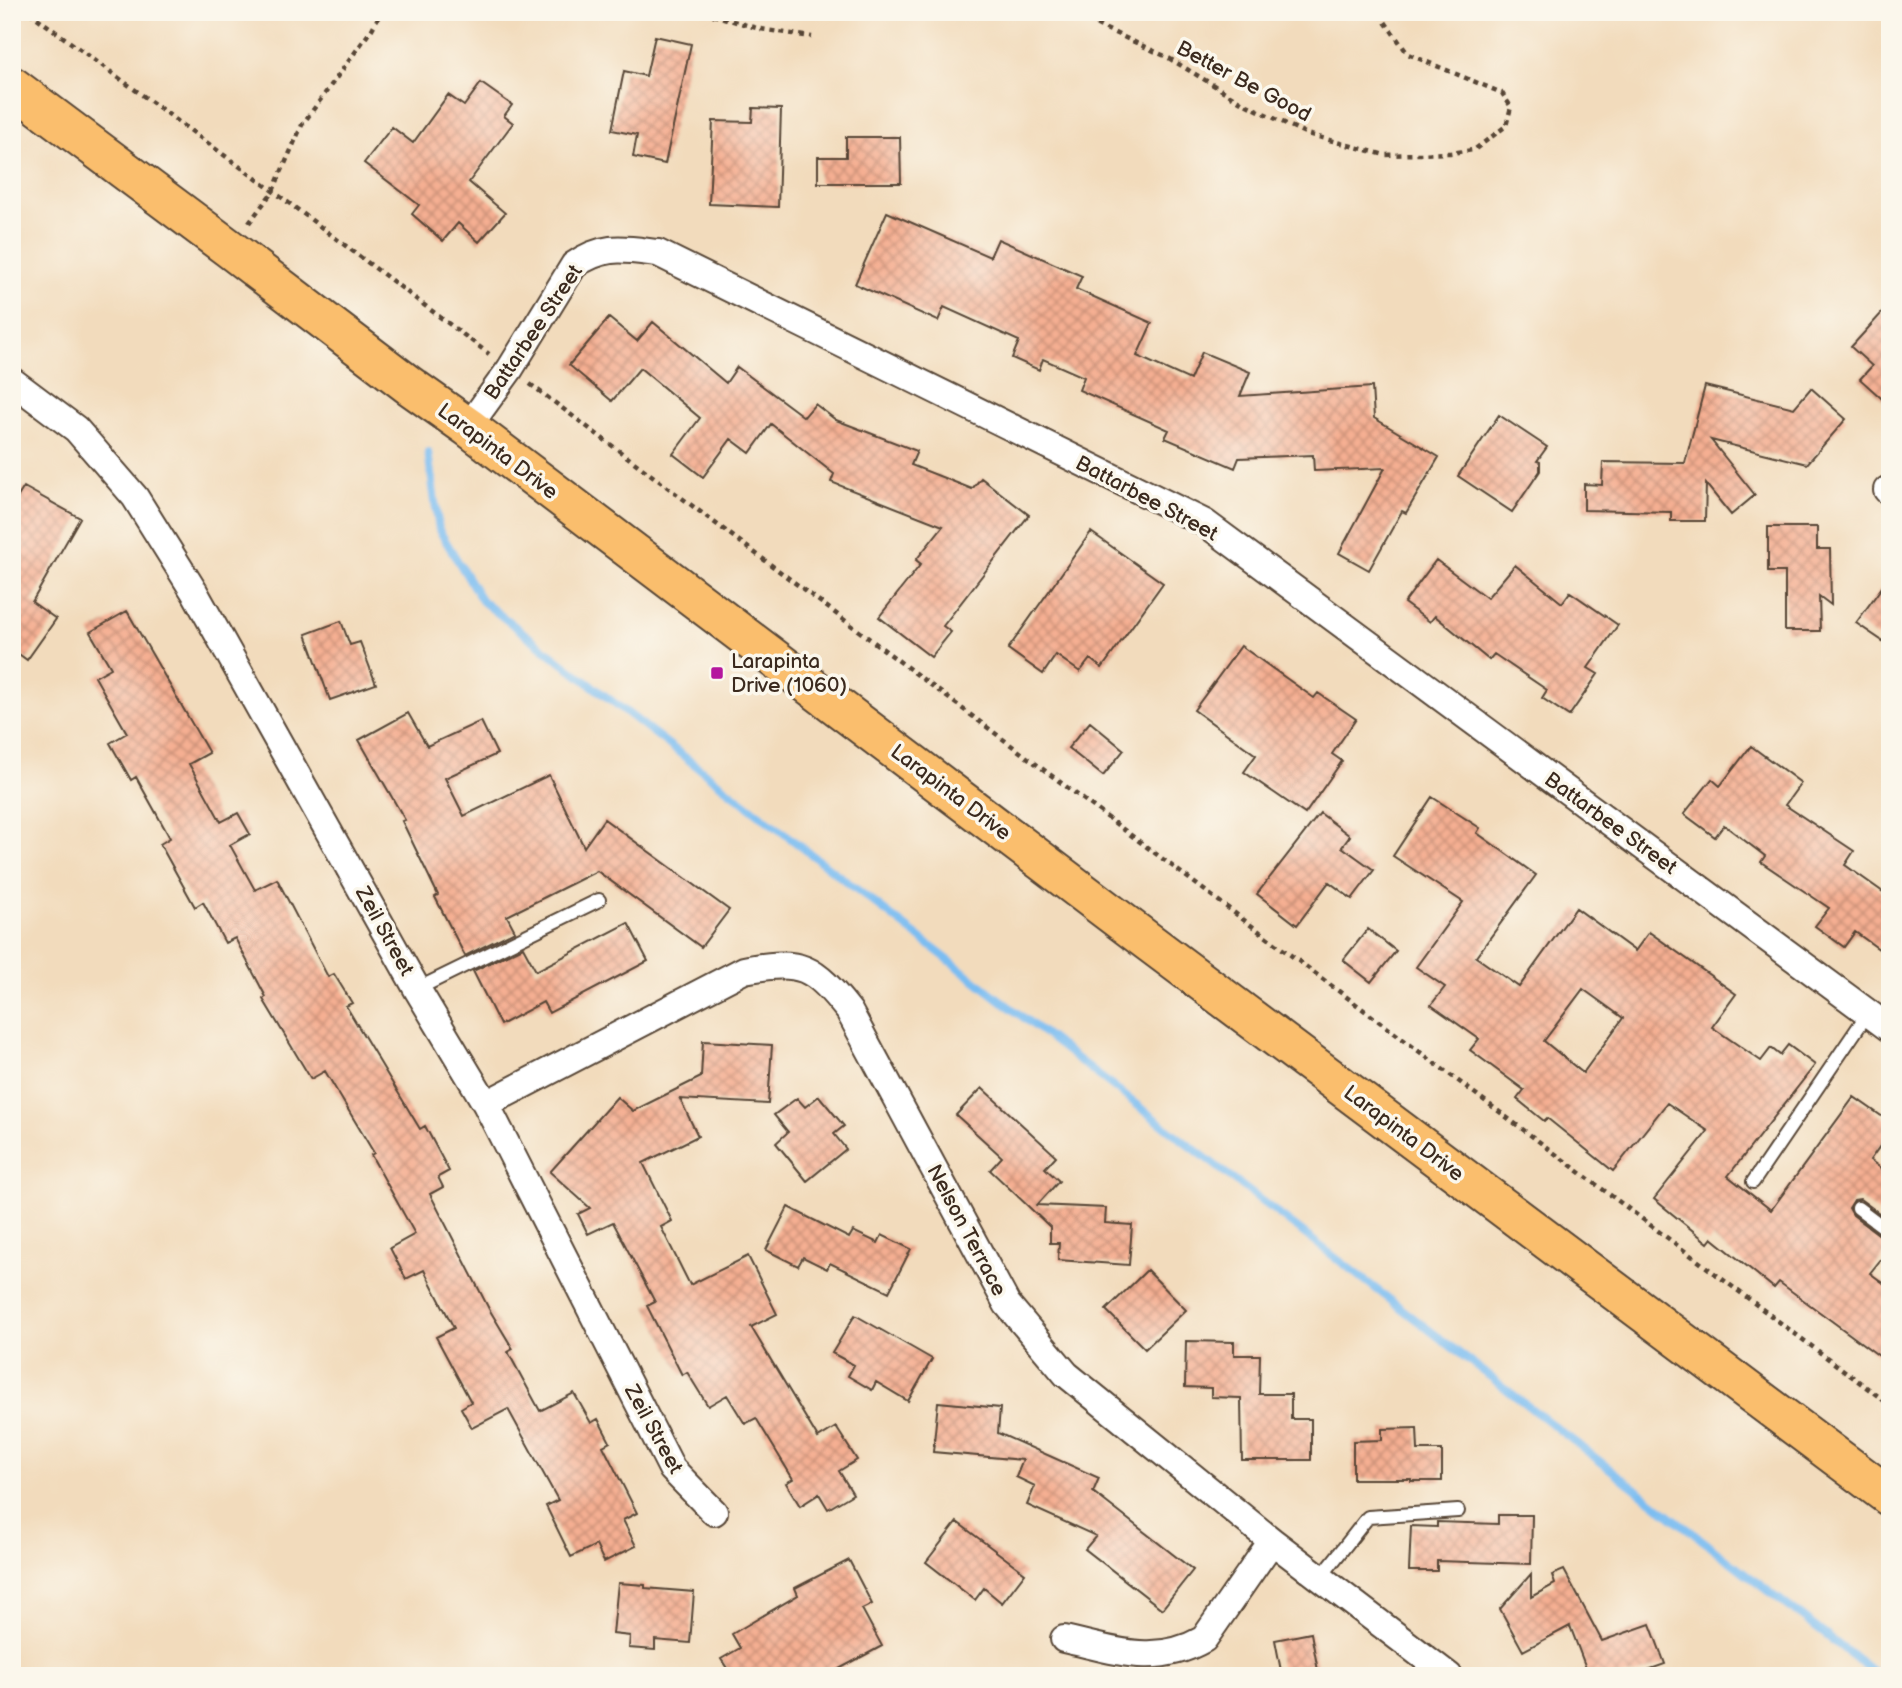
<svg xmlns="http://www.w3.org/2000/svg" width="1902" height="1688" viewBox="0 0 1902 1688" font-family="'Balsamiq Sans',sans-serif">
<defs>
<pattern id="building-cross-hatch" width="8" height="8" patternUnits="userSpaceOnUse" patternTransform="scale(1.75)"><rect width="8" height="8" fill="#f5af92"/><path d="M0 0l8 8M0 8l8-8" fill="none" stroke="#c88f77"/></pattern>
</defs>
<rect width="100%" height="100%" fill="#fbf7ec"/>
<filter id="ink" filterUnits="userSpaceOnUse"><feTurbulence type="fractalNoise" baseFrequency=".0143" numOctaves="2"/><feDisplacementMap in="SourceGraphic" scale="14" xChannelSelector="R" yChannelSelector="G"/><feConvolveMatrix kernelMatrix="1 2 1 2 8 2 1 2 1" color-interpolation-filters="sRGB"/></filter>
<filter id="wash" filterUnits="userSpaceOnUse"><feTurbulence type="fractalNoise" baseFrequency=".00686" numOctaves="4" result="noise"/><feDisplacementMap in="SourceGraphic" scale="28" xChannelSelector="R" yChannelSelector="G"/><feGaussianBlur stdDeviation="1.57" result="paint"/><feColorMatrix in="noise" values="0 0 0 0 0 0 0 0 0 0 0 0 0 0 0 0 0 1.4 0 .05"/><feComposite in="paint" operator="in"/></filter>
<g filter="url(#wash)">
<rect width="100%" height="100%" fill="#f2dbbc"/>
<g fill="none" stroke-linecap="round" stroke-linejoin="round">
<path stroke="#7bbdf1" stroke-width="8" d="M428 452 439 530 482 601 1879 1676"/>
</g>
<g id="blocks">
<path fill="url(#building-cross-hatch)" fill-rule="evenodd" d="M655 36 691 44 665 164 633 157 637 135 612 130 624 71 646 76Z
M481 83 512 105 504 116 513 123 469 182 505 213 479 242 458 223 443 241 412 214 419 205 364 163 392 127 413 143 448 95 464 106Z
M753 108 781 109 778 207 709 204 713 121 752 122Z
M846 137H900L901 183H818V157H846Z
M887 212 990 257 998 239 1082 276 1076 289 1152 323 1137 356 1190 380 1202 352 1250 372 1240 396 1372 387 1374 418 1439 457 1406 513 1402 511 1369 570 1339 553 1385 468 1314 471 1313 455 1239 458 1235 468 1165 438 1169 430 1079 390 1084 377 1043 359 1039 370 1012 358 1019 341 944 307 938 321 855 284Z
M1890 304V406L1860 379 1872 366 1851 347Z
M609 318 637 341 653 322 726 383 737 367 804 417 815 404 836 420 917 451 911 465 972 489 981 478 1029 515 943 626 951 632 931 657 879 617 921 564 916 560 943 526 831 482 834 474 771 424 750 453 731 439 703 477 673 454 700 418 640 368 612 401 569 365Z
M1705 386 1794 408 1811 388 1846 419 1807 464 1711 440 1755 495 1731 515 1706 484 1705 521H1671V512L1584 510V484L1602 485 1603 462 1685 463Z
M1499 415 1547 447 1537 461 1540 462V471L1512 512 1458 476Z
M24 487 80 518 32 602 56 619 27 660 12 649V506Z
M1768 527H1817V549H1830L1831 605 1819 596 1820 631H1785V572H1768Z
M1091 532 1163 583 1102 668 1090 659 1080 672 1056 655 1043 674 1008 649Z
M1436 560 1487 598 1515 565 1562 603 1570 592 1618 625 1588 668 1598 674 1569 716 1542 698 1547 690 1494 654 1489 660 1435 616 1430 622 1404 603Z
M1890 576V646L1856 623Z
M127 611 209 753 189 764 221 822 238 813 250 834 230 845 255 890 277 879 328 977 334 974 352 1003 346 1006 420 1129 425 1126 449 1171 438 1177 443 1187 430 1194 489 1309 513 1349 508 1352 540 1411 574 1393 591 1423 598 1419 610 1442 603 1446 637 1513 623 1520 636 1546 604 1562 596 1545 571 1557 546 1506 558 1500 508 1409 472 1428 461 1408 471 1402 436 1337 454 1328 424 1270 406 1279 390 1248 415 1234 371 1155 374 1153 325 1071 311 1079 263 999 266 997 235 938 225 943 203 902 195 907 160 844 170 838 136 777 131 780 110 743 127 733 95 677 111 668 90 632Z
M341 621 350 645 360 642 376 684 330 700 306 634Z
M1241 646 1314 698 1318 693 1356 719 1332 754 1342 761 1305 814 1244 772 1256 755 1194 710Z
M408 713 427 746 481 721 497 754 445 778 464 816 549 775 584 847 604 819 729 910 701 947 597 871 507 916 515 931 465 956 435 897 438 895 402 821 405 820 359 740Z
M1090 722 1124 750 1103 776 1068 748Z
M1751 746 1801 783 1785 805 1854 851 1845 865 1890 897V957L1855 932 1844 947 1815 926 1829 908 1761 862 1765 856 1724 825 1715 837 1684 814 1712 779 1720 786Z
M1432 797 1480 828 1477 833 1536 875 1476 957 1519 987 1576 908 1635 951 1649 932 1736 994 1712 1027 1761 1061 1771 1048 1780 1055 1788 1045 1815 1065 1728 1176 1771 1210 1854 1097 1890 1122V1132L1870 1160 1890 1175V1221L1860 1199 1854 1200 1849 1208 1853 1215 1885 1239 1890 1241V1248L1870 1273 1890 1288V1364L1779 1282 1774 1288 1712 1238 1708 1243 1654 1199 1708 1131 1667 1103 1613 1171 1547 1118 1544 1121 1517 1099 1524 1090 1470 1050 1479 1039 1431 1005 1445 987 1416 967 1463 902 1393 856ZM1583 989 1623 1018 1583 1073 1544 1041Z
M1320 813 1350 836 1342 847 1374 870 1352 899 1329 882 1297 925 1257 894Z
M628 923 648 961 549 1013 543 1002 500 1025 473 971 523 947 536 971Z
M1368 929 1396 951 1371 982 1343 960Z
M703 1041 772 1045 768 1104 680 1099 698 1136 643 1163 672 1221 661 1227 690 1285 748 1256 777 1314 751 1327 818 1438 836 1427 857 1460 839 1471 853 1494 828 1509 819 1494 800 1506 786 1483 793 1479 756 1418 745 1424 727 1395 708 1406 687 1372 682 1375 647 1306 655 1302 613 1222 588 1234 578 1214 590 1208 550 1172 617 1097 633 1111 701 1077Z
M982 1088 1056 1156 1045 1168 1059 1181 1037 1205 1106 1208 1105 1223 1132 1225 1129 1265 1058 1260 1059 1243H1050V1227L990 1170 1002 1157 956 1115Z
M819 1096 844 1126 834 1134 846 1149 807 1181 776 1143 788 1132 774 1115 797 1098 805 1107Z
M788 1207 849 1238 853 1231 878 1243 882 1235 911 1249 889 1292 830 1263 827 1269 803 1257 798 1266 766 1250Z
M1147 1270 1186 1310 1145 1349 1106 1310Z
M855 1315 932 1359 908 1401 876 1382 872 1390 848 1376 854 1365 832 1353Z
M1186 1341 1234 1342V1355H1260L1259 1394H1291V1419H1311V1460H1242L1241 1398 1211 1397V1388L1185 1387Z
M938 1402 1000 1408 998 1433 1099 1478 1093 1492 1193 1570 1162 1609 1085 1549 1096 1536 1027 1505 1035 1486 1016 1477 1023 1460 933 1452Z
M1417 1428 1418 1450H1442V1481H1411V1479H1353V1441L1382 1440V1429Z
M1498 1515H1532L1531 1564 1437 1561V1571H1409L1411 1526 1437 1527V1522L1498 1524Z
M957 1522 1025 1573 1002 1603 984 1588 975 1600 926 1562Z
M849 1560 872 1604 862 1609 882 1646 826 1676H732L721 1659 740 1648 732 1634 798 1595 795 1588Z
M1564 1570 1602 1641 1650 1624 1665 1664 1631 1676H1589L1570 1626 1523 1651 1500 1609 1531 1574V1597L1555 1584 1552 1575Z
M618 1583 645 1585V1588L694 1592 690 1643 655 1640V1650L629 1648 630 1636 613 1634Z
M1311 1633 1319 1676H1282L1275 1640Z"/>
</g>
</g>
<g filter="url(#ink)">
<use href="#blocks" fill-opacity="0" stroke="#564536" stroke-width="2"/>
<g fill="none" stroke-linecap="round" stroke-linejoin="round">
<g stroke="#564536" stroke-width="16">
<path id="service" d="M417 989 599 900
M1753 1182 1868 1013
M1858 1208 1890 1232
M1320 1578 1368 1517 1458 1511"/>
</g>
<g stroke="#564536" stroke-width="30">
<path id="minor" d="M12 381 76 429 135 497 195 593 417 989 486 1104 672 1469 714 1512
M468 427 510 369 574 265C605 244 623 249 658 253L1205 523 1890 1029
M1887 490H1890
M486 1104 744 970C802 959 813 966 849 1011L1007 1304 1066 1374 1272 1541 1449 1676
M1064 1639C1115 1650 1155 1667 1204 1639L1272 1541"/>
</g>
<g stroke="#564536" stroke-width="42">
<path id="primary" d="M12 86 230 249 410 386 468 427 1146 940 1890 1497"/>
</g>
<path stroke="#564536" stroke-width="4.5" stroke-dasharray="5 5" stroke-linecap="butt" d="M29 12 273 191 489 354
M703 12 760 29 812 37
M1069 12 1167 57 1243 103 1307 134 1385 155 1450 153 1474 150 1506 126 1511 107 1502 93 1408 54 1378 12
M249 223 273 191 302 125 372 29 381 12
M530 384 1890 1405"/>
<use href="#service" stroke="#fff" stroke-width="12"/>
<use href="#minor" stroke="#fff" stroke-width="26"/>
<use href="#primary" stroke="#fabe6d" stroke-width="38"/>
</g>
</g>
<rect fill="#b5179e" stroke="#fbf7ec" stroke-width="2.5" x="710" y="666" width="14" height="14" rx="3.5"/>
<g text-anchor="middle" stroke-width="7" stroke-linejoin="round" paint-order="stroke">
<g font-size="21" fill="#3b2a1e" stroke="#fbf7ec">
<text transform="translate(1244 81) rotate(28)" y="7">Better Be Good</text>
<text transform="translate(533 332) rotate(-56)" y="7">Battarbee Street</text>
<text transform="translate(498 451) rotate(37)" y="7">Larapinta Drive</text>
<text transform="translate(1147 498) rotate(28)" y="7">Battarbee Street</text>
<text transform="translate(951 792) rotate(37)" y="7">Larapinta Drive</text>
<text transform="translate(1611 823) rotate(36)" y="7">Battarbee Street</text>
<text transform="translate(385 931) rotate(61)" y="7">Zeil Street</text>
<text transform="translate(1404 1133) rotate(37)" y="7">Larapinta Drive</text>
<text transform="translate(967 1230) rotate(62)" y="7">Nelson Terrace</text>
<text transform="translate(654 1429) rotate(61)" y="7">Zeil Street</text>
</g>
<g font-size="21" fill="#3b2a1e" stroke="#fbf7ec" text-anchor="start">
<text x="731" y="668">Larapinta<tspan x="731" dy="24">Drive (1060)</tspan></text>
</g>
</g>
<rect width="1902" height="1688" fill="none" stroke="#fbf7ec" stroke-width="42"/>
</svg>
